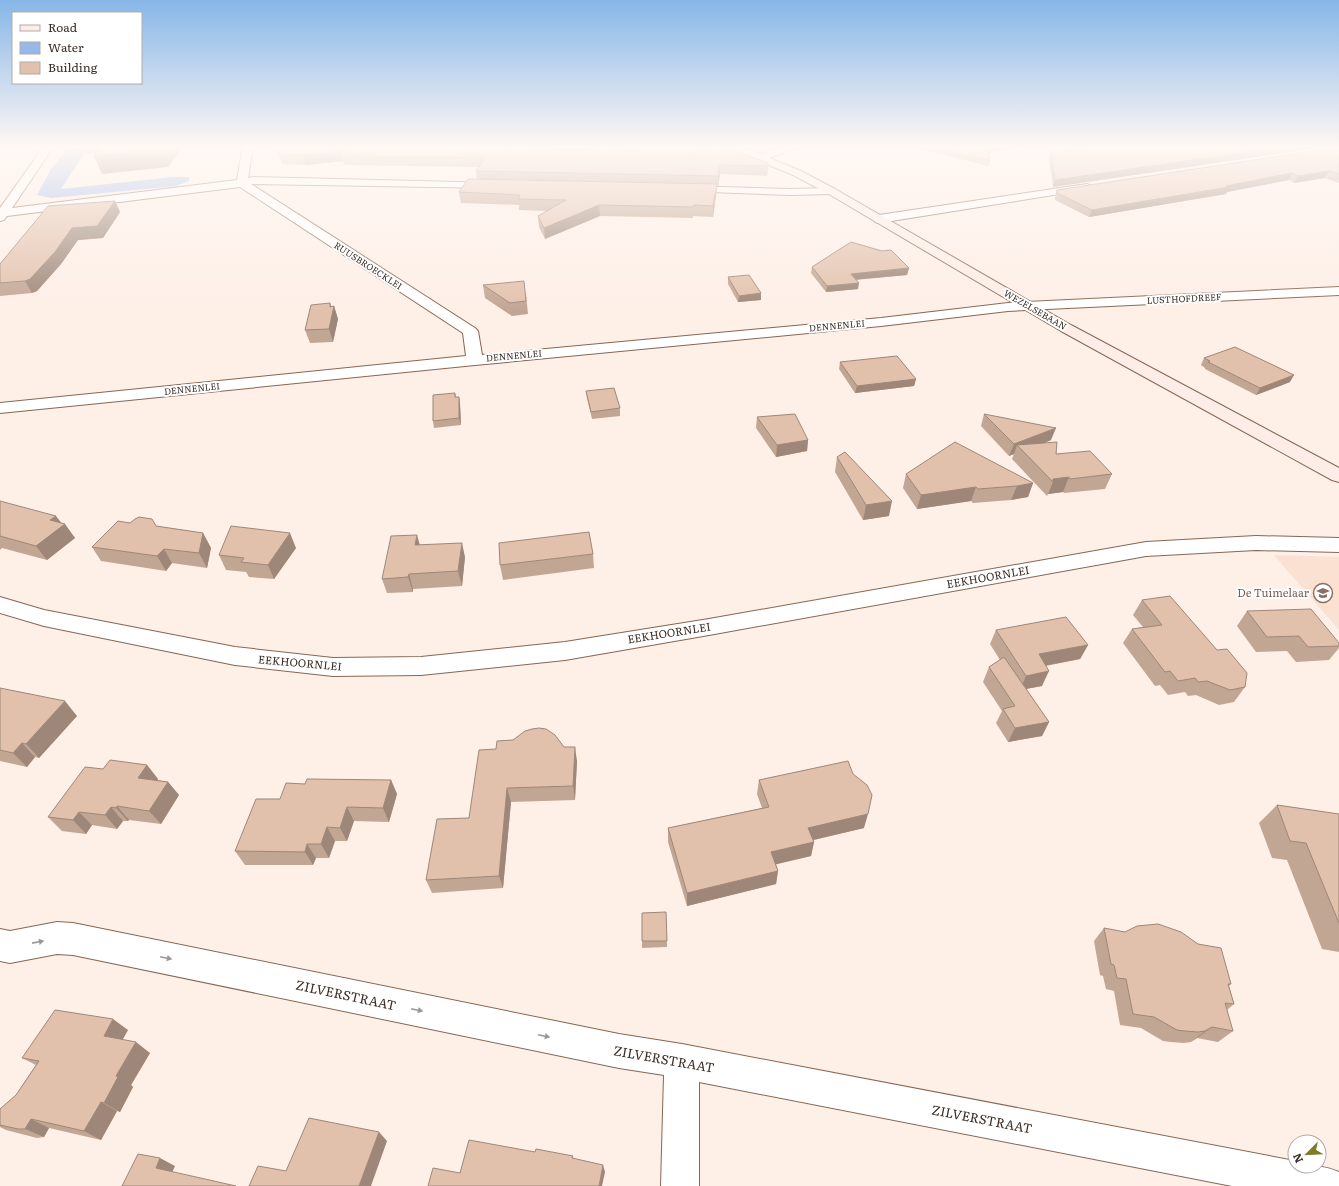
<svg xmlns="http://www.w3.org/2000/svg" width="1339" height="1186" viewBox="0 0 1339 1186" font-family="Literata,serif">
<rect width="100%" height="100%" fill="#feefe7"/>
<path fill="#fae1d1" d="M1275 555 1339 557V630L1274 555Z"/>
<path fill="#97b8e8" d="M80 146H180L84 154 61 189 173 177H189V181L176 186 52 198 37 195 51 169 67 149Z"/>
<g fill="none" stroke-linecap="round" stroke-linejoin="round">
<g stroke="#856754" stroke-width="2">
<path id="street" d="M44 146H54L12 208 237 180 243 146H253L248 178 254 177 499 183 501 185 495 188 251 184 475 328 478 331 482 355 881 318 1008 303 1339 287V295L1008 311 881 326 475 365 0 413V403L466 356 463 333 240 187 7 216 4 220 0 221V208Z
M782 146H796L795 148 765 160H757L756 158 757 156Z
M1087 184 1093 187 1091 189 879 223 875 222 873 219 875 216 879 215Z
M687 186 791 189 831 188 835 189 837 191 835 193 831 194 791 195 683 191 681 189 683 187Z
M1256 536 1339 538V552L1256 550 1146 556 709 635 565 660 421 675 333 676 235 665 44 626 0 613V597L44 610 235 647 333 658 421 657 565 642 709 619 1146 542Z
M57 922 73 923 619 1034 682 1044 1295 1161V1166C1312 1166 1324 1165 1339 1172V1186H1232L699 1082V1186H661L664 1075 619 1068 73 955 57 954 10 963 0 961V929L10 931Z"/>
</g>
<g stroke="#856754" stroke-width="2">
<path id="secondary" d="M726 146H740L801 171 835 189 1071 325 1339 468V482L1332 480 1061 331 827 193 793 175 727 148Z"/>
</g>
<use href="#street" fill="#fff" fill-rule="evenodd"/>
<use href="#secondary" fill="#fdede6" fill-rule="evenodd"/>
</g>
<path fill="#c2a694" d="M909 146H1013L988 154 990 161 988 166Z
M1095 146H1330L1053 187 1049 159 1051 152Z
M1339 147V183L1325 178 1294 183 1289 180 1227 192 1226 194 1089 217 1055 200V197L1057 190Z
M541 149 690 153 768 163V172L767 176 720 174 718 186H717L716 195 713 217 693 216V218L600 216 545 239 539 227 538 216 548 211 519 210V205L461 203 459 192 477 180 476 171 478 167 344 165 343 161 306 165 282 164 279 155Z
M115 201 120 212 103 238 78 240 61 264 37 291 32 293 0 296V264Z
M812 267 909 268 907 275 856 280 858 289 826 292 811 273Z
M728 277 761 300 738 302 728 284Z
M483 285 526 294 528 314 512 316 485 298Z
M334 306 338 319 333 342 310 343 305 330 332 307Z
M1204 358 1290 382 1256 395 1205 369V368L1201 365Z
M840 362 916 379 914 386 855 393 839 369Z
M586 391 620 408V416L592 419 587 398Z
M455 393 456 397H459L460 404 461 425 434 428 433 421Z
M984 414 1051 440 1045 443 1056 454 1112 474 1105 489 1064 493 1063 492 1048 494 1047 496 1012 459 1014 454 1009 456 981 426Z
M757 417 808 440 807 451 776 457 756 428Z
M837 457 889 516 863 520 835 472Z
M906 474 1033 483 1028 497 1011 500 973 503 971 501 917 509 903 488Z
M0 501 61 523 75 538 47 560 2 548 0 550Z
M156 526 203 533 211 548 207 568 172 563 166 571 101 561 92 547Z
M420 545 465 557 462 586 413 589V592L387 593 382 579Z
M296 548 274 579 249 577 246 572 226 570 219 555Z
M593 554 594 568 503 580 500 565Z
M1142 600 1245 687 1234 702 1219 705 1196 695 1188 696 1185 692 1168 695 1160 685 1155 686 1123 643 1132 629 1143 627 1133 615Z
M1247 611 1339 643V648L1329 660 1296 662 1287 651 1256 652 1237 626Z
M996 630 1088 645 1080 659 1046 666 1042 686 1026 689 1049 722 1042 736 1008 742 996 723 1002 711 983 682 989 667 1000 660 990 644Z
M0 688 77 716 39 758 35 757 27 767 0 761Z
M513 740 564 747 577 761 575 800 511 802 503 888 432 893 426 880 469 818 496 749Z
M147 765 158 779 157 780 168 782 179 795 161 824 129 820 128 821H123L117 829 92 825 86 834 62 831 48 817 103 769Z
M391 780 397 794 389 822 354 821 347 841H335L329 858H316L313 865H245L235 851 305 784Z
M759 780 864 828 813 840 814 842 811 856 776 864 778 871 776 884 687 906 668 842V828L762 808 757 794Z
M1277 805 1339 814V952L1322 949 1287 860 1272 858 1259 823Z
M666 912 667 947 642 948V941Z
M1104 928 1231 984 1229 986 1234 1004 1227 1010 1233 1031 1218 1042 1197 1038 1191 1042 1184 1043 1171 1042 1163 1041 1141 1028 1120 1025 1114 991 1106 989 1103 976 1100 975 1094 941Z
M128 1030 122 1040 150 1053 131 1085 133 1087 120 1112 117 1111 101 1140 49 1128 44 1137 37 1138 6 1130 0 1127V1109L16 1095 36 1065 22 1058Z"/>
<path fill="#9e8778" d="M164 146H184L168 167 102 174 94 156Z
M999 146H1013L986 155 987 150Z
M1289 146H1330L1053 187 1055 180Z
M346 151 341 156 343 161 306 165 303 155Z
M720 165V174L718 186V176Z
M1329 171 1325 178 1294 183 1298 176Z
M1292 173 1289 180 1227 192 1226 194 1089 217 1092 210Z
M717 184 716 195 713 217V206Z
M115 201 120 212 103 238 78 240 61 264 37 291 32 293 25 281 72 228Z
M599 205 600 216 545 239 544 228Z
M909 268 907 275 850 280 851 274Z
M859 283 858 289 826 292 827 286Z
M761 293V300L738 302 739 296Z
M330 303 333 311 334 306 338 319 333 342 329 329Z
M1294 375 1290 382 1256 395 1260 388Z
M916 379 914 386 855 393 857 386Z
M459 397 460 404 461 425 459 418Z
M1056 428 1051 440 1023 451 1017 445 1014 454 1009 456 1014 444Z
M808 440 807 451 776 457 777 445Z
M1069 477 1063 492 1048 494 1053 482V479Z
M1033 483 1028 497 1011 500 1017 486Z
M976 487 971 501 917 509 921 495Z
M892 501 889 516 863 520 866 505Z
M56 516 63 525 65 524 75 538 47 560 36 546 50 520Z
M203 533 211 548 207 568 199 553Z
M290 533 296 548 274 579 268 565Z
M417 535 421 549 415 545Z
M462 543 465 557 462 586 458 571Z
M164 549 172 563 166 571 157 556Z
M409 574 413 589V592L408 577Z
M1088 645 1080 659 1032 668 1039 654Z
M1049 671 1042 686 1020 690 1026 676Z
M65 701 77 716 39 758 26 744Z
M1049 722 1042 736 1008 742 1015 728Z
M22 743 35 757 27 767 13 753Z
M575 747 577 761 575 800 573 786Z
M147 765 158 779 149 792 138 778Z
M391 780 397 794 389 822 383 808Z
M168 782 179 795 161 824 149 811Z
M507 788 511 802 503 888 499 876Z
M117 806 129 820 128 821 116 808Z
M111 807 123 821 117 829 105 815Z
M347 807 354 821 347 841 340 828Z
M79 812 92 825 86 834 73 820Z
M868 814 864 828 805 842 808 828Z
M327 827 335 841 329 858 321 844Z
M814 842 811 856 769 866 771 852Z
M307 844 316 858 313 865 305 852Z
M778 871 776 884 687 906V893Z
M113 1019 128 1030 119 1046 104 1036Z
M1212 1027 1197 1038 1191 1042 1205 1031Z
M136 1042 150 1053 131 1085 133 1087 120 1112 104 1103 116 1076Z
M101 1102 117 1111 101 1140 84 1131Z
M31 1119 49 1128 44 1137 25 1129Z
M379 1132 387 1141 371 1186H359Z
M160 1158 175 1166 171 1175 156 1168Z
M603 1165 605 1172 602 1186H599Z"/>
<path fill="#e2c1ac" stroke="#9e8778" d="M100 146H164L161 149 94 156Z
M279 146H533L541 149 685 151 690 153 714 146H723L768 163V166L720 165 718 176 476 171 485 158 341 156 346 151 303 155H279Z
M931 146H999L987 150 990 161Z
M1095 146H1289L1055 180 1051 152Z
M1339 147V174L1329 171 1298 176 1292 173 1226 186 1229 187 1092 210 1057 193V190Z
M468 179 717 184 713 206 694 205 693 207 599 205 544 228 538 216 566 200 518 199 520 195 459 192Z
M115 201 97 226 72 228 55 252 30 279 25 281 0 283V264L48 206Z
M851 242 882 251 891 250 909 268 851 274 859 283 827 286 812 267Z
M749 275 761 293 739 296 728 277Z
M524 281 526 301 510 303 483 285Z
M330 303V307L334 306 329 329 305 330 311 305Z
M1235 347 1294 375 1260 388 1208 362 1210 361 1204 358Z
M897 356 916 379 857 386 840 362Z
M614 388 620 408 591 412 586 391Z
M455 393V397H459V418L433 421V395Z
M795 414 808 440 777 445 757 417Z
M984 414 1056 428 1014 444Z
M955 442 1033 483 1017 486 978 489 976 487 921 495 906 474Z
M1057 442 1056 454 1090 451 1112 474 1070 479 1069 477 1053 479V482L1017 445Z
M845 452 892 501 866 505 837 457Z
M0 501 56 516 50 520 65 524 36 546 0 536Z
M139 517 152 519 156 526 203 533 199 553 164 549 157 556 92 547 118 521 130 523 135 519Z
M231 526 290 533 268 565 241 562 244 558 219 555Z
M589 532 593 554 500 565 499 543Z
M417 535 415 545 462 543 458 571 409 574 408 577 382 579 391 536Z
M1170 596 1217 650 1227 649 1247 673 1245 687 1230 690 1207 681 1198 682 1195 678 1178 681 1170 671 1165 672 1132 629 1162 625 1142 600Z
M1311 609 1339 643V646L1308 647 1299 636 1267 637 1247 611Z
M1066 617 1088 645 1039 654 1049 671 1026 676 996 630Z
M1004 657 1049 722 1015 728 1003 709 1015 706 989 667Z
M0 688 65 701 26 744 22 743 13 753 0 750Z
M539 728 546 729 555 735 564 747H575L573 786 507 788 499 876 426 880 437 819 469 818 479 750 496 749 497 741 513 740 525 731 532 729Z
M110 760 147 765 138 778 168 782 149 811 117 806 116 808 111 807 105 815 79 812 73 820 48 817 85 767 103 769Z
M848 761 853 774 867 785 872 795 868 814 808 828 814 842 771 852 778 871 687 893 668 828 769 807 759 780Z
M307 779 391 780 383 808 347 807 340 828 327 827 321 844H307L305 852 235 851 256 799H280L286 783 305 784Z
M1277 805 1339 814V923L1306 843 1290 841Z
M666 912 667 941H642V913Z
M1158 924 1181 932 1198 944 1221 948 1231 984H1228L1234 1004 1225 1003 1233 1031 1212 1027 1205 1031 1198 1032 1185 1031 1177 1030 1154 1017 1133 1014 1126 979 1117 978 1114 965 1111 964 1104 928 1125 932 1137 926Z
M55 1010 113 1019 104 1036 136 1042 116 1076 118 1077 104 1103 101 1102 84 1131 31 1119 25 1129H18L0 1125V1109L16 1095 39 1061 22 1058Z
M309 1118 379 1132 359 1186H249L258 1166 286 1171Z
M469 1140 535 1152 536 1149 573 1156 572 1158 603 1165 599 1186H428L433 1168 460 1173Z
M138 1154 160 1158 156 1168 236 1186H122Z"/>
<defs><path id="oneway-solid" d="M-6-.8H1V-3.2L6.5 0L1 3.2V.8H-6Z"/></defs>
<g fill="#9d9692">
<use href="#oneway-solid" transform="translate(38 942) rotate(-11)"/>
<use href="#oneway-solid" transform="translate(166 958) rotate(12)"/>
<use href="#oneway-solid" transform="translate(417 1010) rotate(12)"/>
<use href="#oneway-solid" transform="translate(544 1036) rotate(12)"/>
</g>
<linearGradient id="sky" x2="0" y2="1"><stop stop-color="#87b6e8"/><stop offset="0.47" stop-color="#fff8f4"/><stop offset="1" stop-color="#fff8f4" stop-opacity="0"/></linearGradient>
<rect width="1339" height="312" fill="url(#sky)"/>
<defs>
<g id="school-ring" transform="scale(1)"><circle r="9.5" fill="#fff" stroke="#8d6e63" stroke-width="1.5"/><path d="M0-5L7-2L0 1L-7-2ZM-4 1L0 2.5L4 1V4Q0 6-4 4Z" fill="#8d6e63"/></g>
</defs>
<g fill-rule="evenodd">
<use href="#school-ring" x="1323" y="593"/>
</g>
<g text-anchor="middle" stroke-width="4" stroke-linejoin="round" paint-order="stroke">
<g font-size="9" fill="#3b2e26" stroke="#fff">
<text transform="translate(368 266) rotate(33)" y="3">RUUSBROECKLEI</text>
<text transform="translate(1184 299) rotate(-3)" y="3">LUSTHOFDREEF</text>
<text transform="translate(1035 310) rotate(30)" y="3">WEZELSEBAAN</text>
<text transform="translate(837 326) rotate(-5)" y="3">DENNENLEI</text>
<text transform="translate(514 356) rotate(-5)" y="3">DENNENLEI</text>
<text transform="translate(192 389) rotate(-6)" y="3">DENNENLEI</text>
</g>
<g font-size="11" fill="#3b2e26" stroke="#fff">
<text transform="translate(988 577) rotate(-10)" y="4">EEKHOORNLEI</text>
<text transform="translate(669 633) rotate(-9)" y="4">EEKHOORNLEI</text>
<text transform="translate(300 663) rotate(5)" y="4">EEKHOORNLEI</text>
</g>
<g font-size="11" fill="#785e54" stroke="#fff" text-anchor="end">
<text x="1309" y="597">De Tuimelaar</text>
</g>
<g font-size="13" fill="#3b2e26" stroke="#fff">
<text transform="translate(346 995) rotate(12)" y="5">ZILVERSTRAAT</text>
<text transform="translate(664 1059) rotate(10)" y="5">ZILVERSTRAAT</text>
<text transform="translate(982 1119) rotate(11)" y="5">ZILVERSTRAAT</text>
</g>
</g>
<rect x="12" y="12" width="130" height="72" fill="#ffffff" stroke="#b1aba8"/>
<rect x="20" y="25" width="20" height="6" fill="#fdede6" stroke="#b1aba8"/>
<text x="48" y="32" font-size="12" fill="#3b2e26">Road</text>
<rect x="20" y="42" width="20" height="12" fill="#97b8e8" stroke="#b1aba8"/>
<text x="48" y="52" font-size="12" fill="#3b2e26">Water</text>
<rect x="20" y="62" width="20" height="12" fill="#e2c1ac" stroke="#b1aba8"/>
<text x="48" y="72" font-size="12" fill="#3b2e26">Building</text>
<g transform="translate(1307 1154) rotate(246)"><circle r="19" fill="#ffffff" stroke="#b1aba8"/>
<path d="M0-3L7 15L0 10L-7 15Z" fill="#7f7d24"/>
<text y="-6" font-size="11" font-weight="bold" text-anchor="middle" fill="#3b2e26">N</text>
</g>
</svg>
